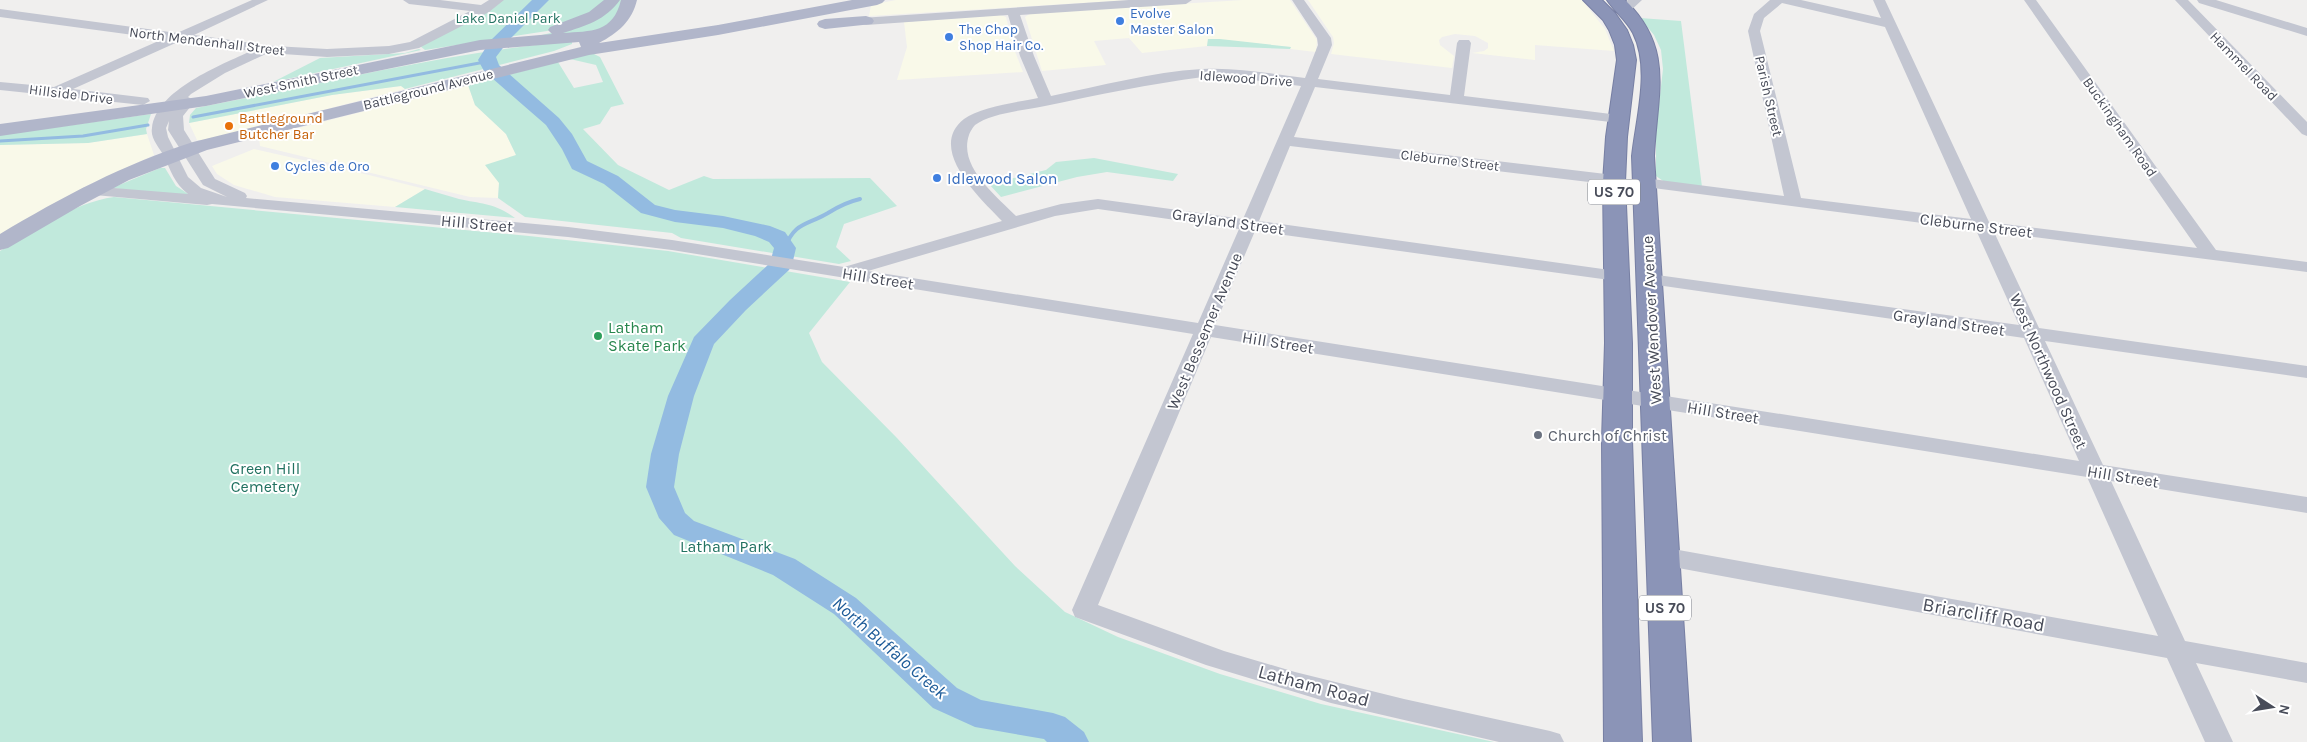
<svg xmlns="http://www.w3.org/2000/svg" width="2307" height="742" viewBox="0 0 2307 742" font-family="Karla,sans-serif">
<rect width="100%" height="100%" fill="#f0efee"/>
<path fill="#f9f9e9" d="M896 0H1131L869 16 871 5Z
M1243 0H1290L1317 40 1316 52 1290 49 1291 47 1208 39 1207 46 1142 53 1129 38 1094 41 1106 65 1042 71 1025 17 1031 13Z
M1308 0H1582L1605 29 1614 51 1535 45V60L1472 53 1484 51 1488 48V43L1475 36 1455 34 1442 37 1439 40 1440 45 1454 56 1452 68 1331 54 1334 43 1333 37Z
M1000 15 1006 17 1014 49 1023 72 897 80 907 47 904 22Z
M468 85 475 105 506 134 516 155 499 183 498 198 470 197 260 146 259 138Z
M401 86 405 89 205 140H197L189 123 332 95Z
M147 134 154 155 86 186 0 235V145L88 143Z
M254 149 373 176 425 189 395 207 275 197 234 185 217 174 212 166Z"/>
<path fill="#c1e9dc" d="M500 0H606L585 18 547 31 425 50 420 46Z
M619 0H623L618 16 601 32 533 37 572 28Z
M1640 18 1681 21 1702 187 1666 183 1656 176V130L1663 69 1661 50 1654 35Z
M1208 39H1220L1291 47 1290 49 1207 46Z
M572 41V44L554 51 405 89 401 86 332 95 189 123 190 115 196 108C321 84 445 53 572 41Z
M419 49 421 50 273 82 320 58 405 53Z
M592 53 600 57 624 104 611 107 600 124 583 129 618 165 669 190 704 176 713 179 870 178 897 206 844 224 836 247 851 261 839 264 681 238 672 233 525 217 498 198 499 183 485 165 516 155 506 134 475 105 468 85 558 62 574 88 603 82 596 65 570 59Z
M151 114 146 129 147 134 88 143 0 145V135Z
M1094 158 1178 174 1173 181 1107 172 1077 177 1001 197 989 184 1046 170 1056 162Z
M160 168H165L176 186 193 197 112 188Z
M425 189C436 192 448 196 459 199 482 204 495 203 515 218L395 207Z
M114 197 529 236 668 251 850 282 809 333 822 362 897 438 1015 566 1065 612 1118 637 1220 674 1321 704 1494 742H0V251C36 230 72 203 114 197Z"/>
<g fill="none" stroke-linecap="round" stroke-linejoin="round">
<path stroke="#93bbe1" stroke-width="3" d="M193 117 490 61
M0 141 83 136 148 125"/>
<path stroke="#93bbe1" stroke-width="4" d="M785 248C794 222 808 225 828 213 839 206 847 202 860 199"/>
<path fill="#93bbe1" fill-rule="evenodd" d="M532 0H549L509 40 496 57 499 65 559 118 572 134 587 161 618 176 655 205 675 210 723 216 770 226 785 232 796 248 792 265 789 270 746 310 714 344 694 396 679 454 674 487 685 513 694 521 795 559 856 598 957 688 981 700 1053 713 1065 717 1084 732 1089 742H1047L1044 739 975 727 933 708 834 614 773 575 674 535 659 518 646 487 651 454 668 396 694 337 730 300 770 263 774 248 769 242 755 236 723 228 675 222 641 213 604 184 572 169 562 149 546 125 484 71 478 60 490 41Z"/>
<g stroke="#777fa3" stroke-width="2">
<path id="highway" d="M1583 0H1602L1615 13 1627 30 1633 45 1636 60 1627 137 1625 182 1632 343V440L1642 742H1604L1602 440 1605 343 1603 182 1606 137 1617 60 1615 45 1609 30 1603 20Z
M1607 0H1625C1675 49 1657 93 1654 156L1691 742H1653L1632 156C1636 118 1651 69 1633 33 1626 20 1615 12 1607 0Z"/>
</g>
<path fill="#c3c6d1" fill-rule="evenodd" d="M252 0H268L194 35 274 46 327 49 389 46 410 42 470 11 409 4 403 0H440L481 5 489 0H504L489 12 419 48 389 54 327 57 268 53 225 73 191 94 188 97 195 101 183 116 184 130 215 179 245 193 247 196 246 198 568 227 672 240 844 267 1002 221C981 199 926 149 964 119 980 107 1018 102 1038 98L1020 56 1008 15 866 25 861 24 860 21 861 18 1129 0H1192L1186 4 1020 15 1034 56 1051 96C1101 86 1151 72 1202 69 1236 67 1271 74 1305 78L1318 45 1317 38 1292 0H1304L1331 38 1332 45 1318 79 1450 95 1457 43 1459 40H1469L1471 43 1464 96 1619 115 1626 119 1619 123 1315 87 1294 137 1614 175 1620 177 1622 180 1620 183 1614 185 1290 146 1259 221 1617 271 1623 272 1626 276 1623 280 1617 281 1255 231 1215 325 2079 461 2024 338 1650 284 1644 283 1641 279 1644 275 1650 274 2019 325 1976 230 1638 186 1636 183 1638 180 1644 178 1784 196 1748 31 1754 14 1770 0H1801L1881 18 1873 0H1885L1989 222 2197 248 2024 0H2036L2216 250 2307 262V272L1994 232 2039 328 2307 366V378L2045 341 2103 465 2307 497V513L2111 481 2185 641 2307 663V683L2196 663 2233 742H2205L2167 658 1662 565 1654 562 1650 556 1654 550 1662 547 2158 636 2087 477 1211 337 1098 605 1224 651 1295 672 1404 699 1550 731 1560 734 1564 742H1499L1331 703 1206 665 1075 617 1072 610 1193 334 672 250 568 237 212 204 207 205 83 194 81 191 83 188 89 186 188 194C174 183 171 171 164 156 159 147 150 138 152 128 156 90 221 65 251 51L180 41 73 89 148 98 150 101 143 105 0 90V82L54 87 163 39 0 17V9L177 33ZM1782 3 1885 27 1971 219 1801 198 1760 31 1764 18ZM1203 77 1245 79 1301 86 1243 219 1098 199 1061 204 1016 216C997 196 958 167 969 135 970 132 973 127 975 125 991 113 1025 110 1045 106 1097 95 1150 84 1203 77ZM169 121 168 130 203 185 227 197 201 188 188 177 168 137 166 128ZM1098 209 1239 229 1198 323 868 271 1055 216Z
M1628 0H1642L1629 12H1621L1619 9Z
M2175 0H2188L2307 122V136L2302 134Z
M2197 0H2216L2307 28V36L2199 3Z"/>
<path fill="#b1b6ca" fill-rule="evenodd" d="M604 0H620C606 20 585 26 563 33 591 31 613 33 621 0H637C632 21 618 33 599 43L718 25 852 0H885L882 3 877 5 718 35 589 55 207 150 129 180 80 206 8 248 0 250V234C62 197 124 164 193 142L581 47 579 42 480 50 206 106 0 136V124L206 96 480 40 552 34 548 30 550 27 589 12Z
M866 16 872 18 874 21 872 24 825 29 819 27 817 24 819 21 825 19Z"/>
<use href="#highway" fill="#8b94b7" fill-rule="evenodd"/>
</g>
<g fill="#3f7fe0" stroke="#fff" stroke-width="2">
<circle cx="1120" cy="21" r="5"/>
<circle cx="949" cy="37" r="5"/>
<circle cx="275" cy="166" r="5"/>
<circle cx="937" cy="178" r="5"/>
</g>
<circle fill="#e8710a" stroke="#fff" stroke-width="2" cx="229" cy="126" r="5"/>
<circle fill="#2e9e5b" stroke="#fff" stroke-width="2" cx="598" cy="336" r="5"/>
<circle fill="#6b7280" stroke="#fff" stroke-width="2" cx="1538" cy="435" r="5"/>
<g text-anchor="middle" stroke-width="4" stroke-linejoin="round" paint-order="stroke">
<g font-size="14" fill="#366cbe" stroke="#fff" text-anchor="start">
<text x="1130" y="18">Evolve<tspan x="1130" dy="16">Master Salon</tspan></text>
<text x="959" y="34">The Chop<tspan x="959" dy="16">Shop Hair Co.</tspan></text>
<text x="285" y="171">Cycles de Oro</text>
</g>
<g font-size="14" fill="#227261" stroke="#fff">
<text x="508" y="23">Lake Daniel Park</text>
</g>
<g font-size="14" fill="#484c59" stroke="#fff">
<text transform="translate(207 41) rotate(7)" y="5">North Mendenhall Street</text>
<text transform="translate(2244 66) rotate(46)" y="5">Hammel Road</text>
<text transform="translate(1246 78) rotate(4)" y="5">Idlewood Drive</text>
<text transform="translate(301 81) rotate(-12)" y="5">West Smith Street</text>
<text transform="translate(428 89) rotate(-14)" y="5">Battleground Avenue</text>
<text transform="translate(71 94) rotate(7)" y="5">Hillside Drive</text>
<text transform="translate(1769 96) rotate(77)" y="5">Parish Street</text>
<text transform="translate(2120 127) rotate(55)" y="5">Buckingham Road</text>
<text transform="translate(1450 160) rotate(7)" y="5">Cleburne Street</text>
</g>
<g font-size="14" fill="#c56008" stroke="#fff" text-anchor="start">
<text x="239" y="123">Battleground<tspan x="239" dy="16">Butcher Bar</tspan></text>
</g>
<g fill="#fff" stroke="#7f828b" stroke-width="1">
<rect x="1588" y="179.5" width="52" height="25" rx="4"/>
<rect x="1639" y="595.5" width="52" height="25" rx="4"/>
</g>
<g font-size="15" font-weight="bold" fill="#484c59">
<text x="1614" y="197">US 70</text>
<text x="1665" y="613">US 70</text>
</g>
<g font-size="16" fill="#366cbe" stroke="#fff" text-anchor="start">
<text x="947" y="184">Idlewood Salon</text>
</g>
<g font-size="16" fill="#484c59" stroke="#fff">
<text transform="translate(1228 221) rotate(8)" y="6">Grayland Street</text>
<text transform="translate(477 223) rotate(5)" y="6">Hill Street</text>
<text transform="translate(1976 225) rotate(7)" y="6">Cleburne Street</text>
<text transform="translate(878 278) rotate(9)" y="6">Hill Street</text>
<text transform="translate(1651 320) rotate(-93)" y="6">West Wendover Avenue</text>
<text transform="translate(1949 322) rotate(8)" y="6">Grayland Street</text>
<text transform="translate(1204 331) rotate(-67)" y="6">West Bessemer Avenue</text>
<text transform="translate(1278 342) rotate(9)" y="6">Hill Street</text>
<text transform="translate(2049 371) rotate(66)" y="6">West Northwood Street</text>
<text transform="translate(1723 412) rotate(9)" y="6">Hill Street</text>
<text transform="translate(2123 476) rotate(9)" y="6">Hill Street</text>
</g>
<g font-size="16" fill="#27864d" stroke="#fff" text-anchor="start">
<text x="608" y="333">Latham<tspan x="608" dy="18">Skate Park</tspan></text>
</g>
<g font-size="16" fill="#5b616d" stroke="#fff" text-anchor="start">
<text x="1548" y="441">Church of Christ</text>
</g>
<g font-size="16" fill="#227261" stroke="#fff">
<text x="265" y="474">Green Hill<tspan x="265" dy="18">Cemetery</tspan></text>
<text x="726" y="552">Latham Park</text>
</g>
<g font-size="18" font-style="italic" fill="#1d5b98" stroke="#fff">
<text transform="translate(890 648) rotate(41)" y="6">North Buffalo Creek</text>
</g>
<g font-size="19" fill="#484c59" stroke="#fff">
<text transform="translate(1984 614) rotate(10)" y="7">Briarcliff Road</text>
<text transform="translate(1314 685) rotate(15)" y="7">Latham Road</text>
</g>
</g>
<g transform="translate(2272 707) rotate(102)" stroke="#ffffff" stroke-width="4" paint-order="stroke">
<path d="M0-4L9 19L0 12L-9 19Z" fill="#484c59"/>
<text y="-8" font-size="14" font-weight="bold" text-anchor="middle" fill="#484c59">N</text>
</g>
</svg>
